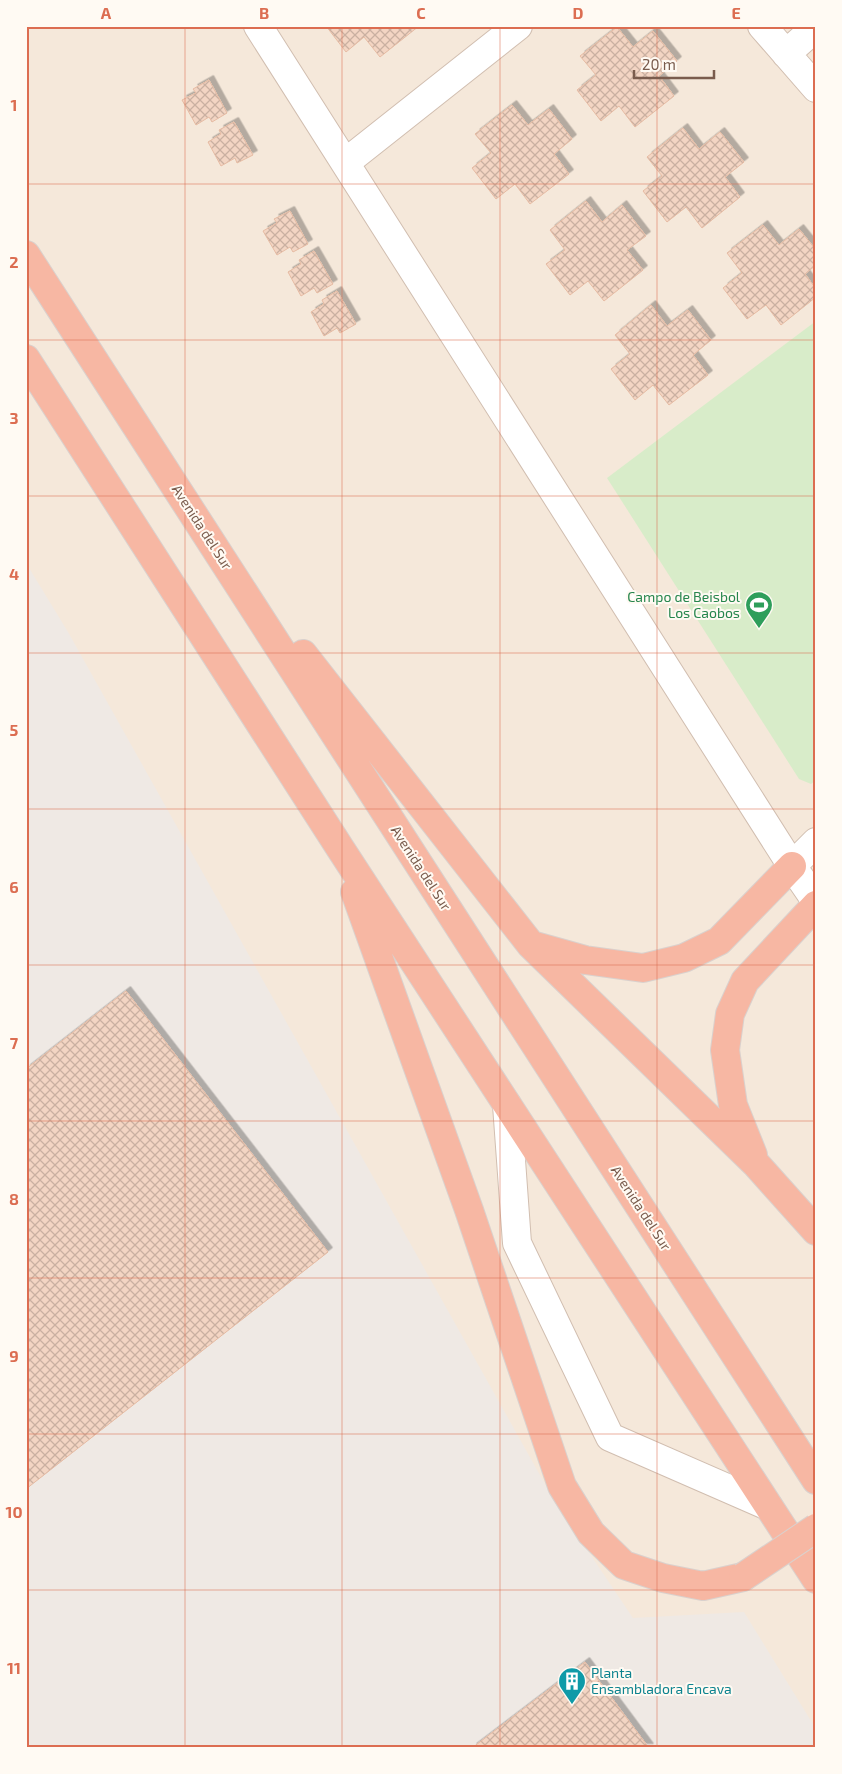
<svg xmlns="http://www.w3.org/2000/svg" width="842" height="1774" viewBox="0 0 842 1774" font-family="'Exo 2',sans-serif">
<defs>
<pattern id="building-cross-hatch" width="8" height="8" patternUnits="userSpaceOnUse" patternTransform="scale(1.25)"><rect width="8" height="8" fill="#f3d5c3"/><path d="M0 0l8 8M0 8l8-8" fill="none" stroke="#cab0a1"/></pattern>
<filter id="shadow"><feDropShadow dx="4.5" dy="-4.5" stdDeviation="0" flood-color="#0004"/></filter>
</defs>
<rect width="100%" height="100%" fill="#fdf6ec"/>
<path fill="#f5e8da" d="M26 26H816V1748H26Z"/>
<path fill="#efe9e4" d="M26 563 68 632 555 1502 633 1618 744 1612 816 1729V1748H26Z"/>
<path fill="#d8ecc9" d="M816 321V780L811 784 799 779 607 478Z"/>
<path fill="url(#building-cross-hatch)" stroke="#e6bba3" filter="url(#shadow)" d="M326 26H419L380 57 364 37 346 52Z
M617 27 633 47 653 31 677 61 659 76 674 96 635 127 619 106 601 121 577 90 596 75 580 56Z
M209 80 227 113 212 122 209 117 196 125 182 100 196 93 193 89Z
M512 105 528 125 549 109 572 139 554 154 569 174 530 204 515 184 496 199 472 168 491 153 475 134Z
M234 122 253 155 237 163 235 158 221 166 208 142 221 134 219 130Z
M683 128 699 149 720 132 744 162 725 177 740 197 702 228 686 207 667 222 643 191 662 176 647 157Z
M586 201 602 222 622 205 646 236 627 250 643 270 604 301 588 281 570 295 546 264 565 250 550 230Z
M290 211 308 244 293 252 290 247 277 255 263 231 277 223 274 219Z
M763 225 779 245 799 229 816 250V265L805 274 816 289V297L781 325 766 305 747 319 723 288 742 273 727 253Z
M314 251 333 284 317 293 314 288 301 296 288 272 301 264 299 260Z
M337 291 356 324 340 333 337 328 324 336 311 312 324 304 322 300Z
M651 305 667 326 688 310 711 340 693 355 708 375 669 405 653 385 635 400 611 369 630 354 615 335Z
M126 991 328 1252 26 1489V1069Z
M585 1662 649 1748H472Z"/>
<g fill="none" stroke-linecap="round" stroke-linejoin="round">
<g stroke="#d1beb0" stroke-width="30">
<path id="minor" d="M258 26 792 866 816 901
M762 26 816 88
M786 54 816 27
M345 163 518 26
M792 866 816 842
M507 1105 517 1243 610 1437 768 1506"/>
</g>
<g stroke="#dad1cd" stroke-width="30">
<path id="highway" d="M26 255 816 1480
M26 359 340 848 816 1579
M303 654 531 945 756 1164 816 1231
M355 892 469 1210 562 1486 591 1533 624 1565 663 1578 703 1586 743 1577
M535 946 585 960 643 968 684 958 719 941 792 866
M753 1155 733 1105 725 1050 730 1014 745 981 816 905"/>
</g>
<use href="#minor" stroke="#fff" stroke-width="28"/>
<use href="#highway" stroke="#f7b7a3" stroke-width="28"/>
<g stroke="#dad1cd" stroke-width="30" stroke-linecap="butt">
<path id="highway-bridge" d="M743 1577 816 1528"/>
</g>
<use href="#highway-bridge" stroke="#f7b7a3" stroke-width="28"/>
</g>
<path fill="none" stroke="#dc6d51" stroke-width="1" stroke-opacity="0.55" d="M185 26V1748M342 26V1748M500 26V1748M657 26V1748M26 184H816M26 340H816M26 496H816M26 653H816M26 809H816M26 965H816M26 1121H816M26 1278H816M26 1434H816M26 1590H816"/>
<defs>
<g id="stadium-pin" transform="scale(1.4375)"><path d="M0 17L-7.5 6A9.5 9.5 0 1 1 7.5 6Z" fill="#2e9e5b" stroke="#fffaf3"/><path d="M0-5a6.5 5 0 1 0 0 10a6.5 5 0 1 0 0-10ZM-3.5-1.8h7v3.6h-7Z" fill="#fff"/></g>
<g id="building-pin" transform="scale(1.4375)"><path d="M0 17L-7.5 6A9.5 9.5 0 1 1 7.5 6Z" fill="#0f9aa8" stroke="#fffaf3"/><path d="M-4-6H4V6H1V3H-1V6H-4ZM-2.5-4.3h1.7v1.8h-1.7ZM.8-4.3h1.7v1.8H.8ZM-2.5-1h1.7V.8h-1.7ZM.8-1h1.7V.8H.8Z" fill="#fff"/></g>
</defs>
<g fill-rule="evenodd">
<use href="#stadium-pin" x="759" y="605"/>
<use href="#building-pin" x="572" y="1681"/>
</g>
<g text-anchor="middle" stroke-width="4" stroke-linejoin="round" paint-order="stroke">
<g font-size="14" fill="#7a5c4d" stroke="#fffaf3">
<text transform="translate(202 527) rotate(57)" y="5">Avenida del Sur</text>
<text transform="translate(421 868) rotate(57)" y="5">Avenida del Sur</text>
<text transform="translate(641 1208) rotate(57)" y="5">Avenida del Sur</text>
</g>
<g font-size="14" fill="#27864d" stroke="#fffaf3" text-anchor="end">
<text x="740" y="602">Campo de Beisbol<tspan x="740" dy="16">Los Caobos</tspan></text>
</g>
<g font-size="14" fill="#0d838f" stroke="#fffaf3" text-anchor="start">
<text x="591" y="1678">Planta<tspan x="591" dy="16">Ensambladora Encava</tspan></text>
</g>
</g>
<rect width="842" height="1774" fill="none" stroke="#fffaf3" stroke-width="55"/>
<path d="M634 70v8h80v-8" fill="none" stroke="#7a5c4d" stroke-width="2.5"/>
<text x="642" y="70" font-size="15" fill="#7a5c4d" stroke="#fffaf3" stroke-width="4" paint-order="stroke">20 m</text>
<rect x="28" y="28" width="786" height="1718" fill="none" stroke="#dc6d51" stroke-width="2"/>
<g font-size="16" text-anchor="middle" font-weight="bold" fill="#dc6d51">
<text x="106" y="19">A</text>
<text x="264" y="19">B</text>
<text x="421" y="19">C</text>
<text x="578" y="19">D</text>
<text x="736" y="19">E</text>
<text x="14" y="111">1</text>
<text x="14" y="268">2</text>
<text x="14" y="424">3</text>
<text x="14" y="580">4</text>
<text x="14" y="736">5</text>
<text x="14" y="893">6</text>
<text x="14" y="1049">7</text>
<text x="14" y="1205">8</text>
<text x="14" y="1362">9</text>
<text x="14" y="1518">10</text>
<text x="14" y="1674">11</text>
</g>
</svg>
